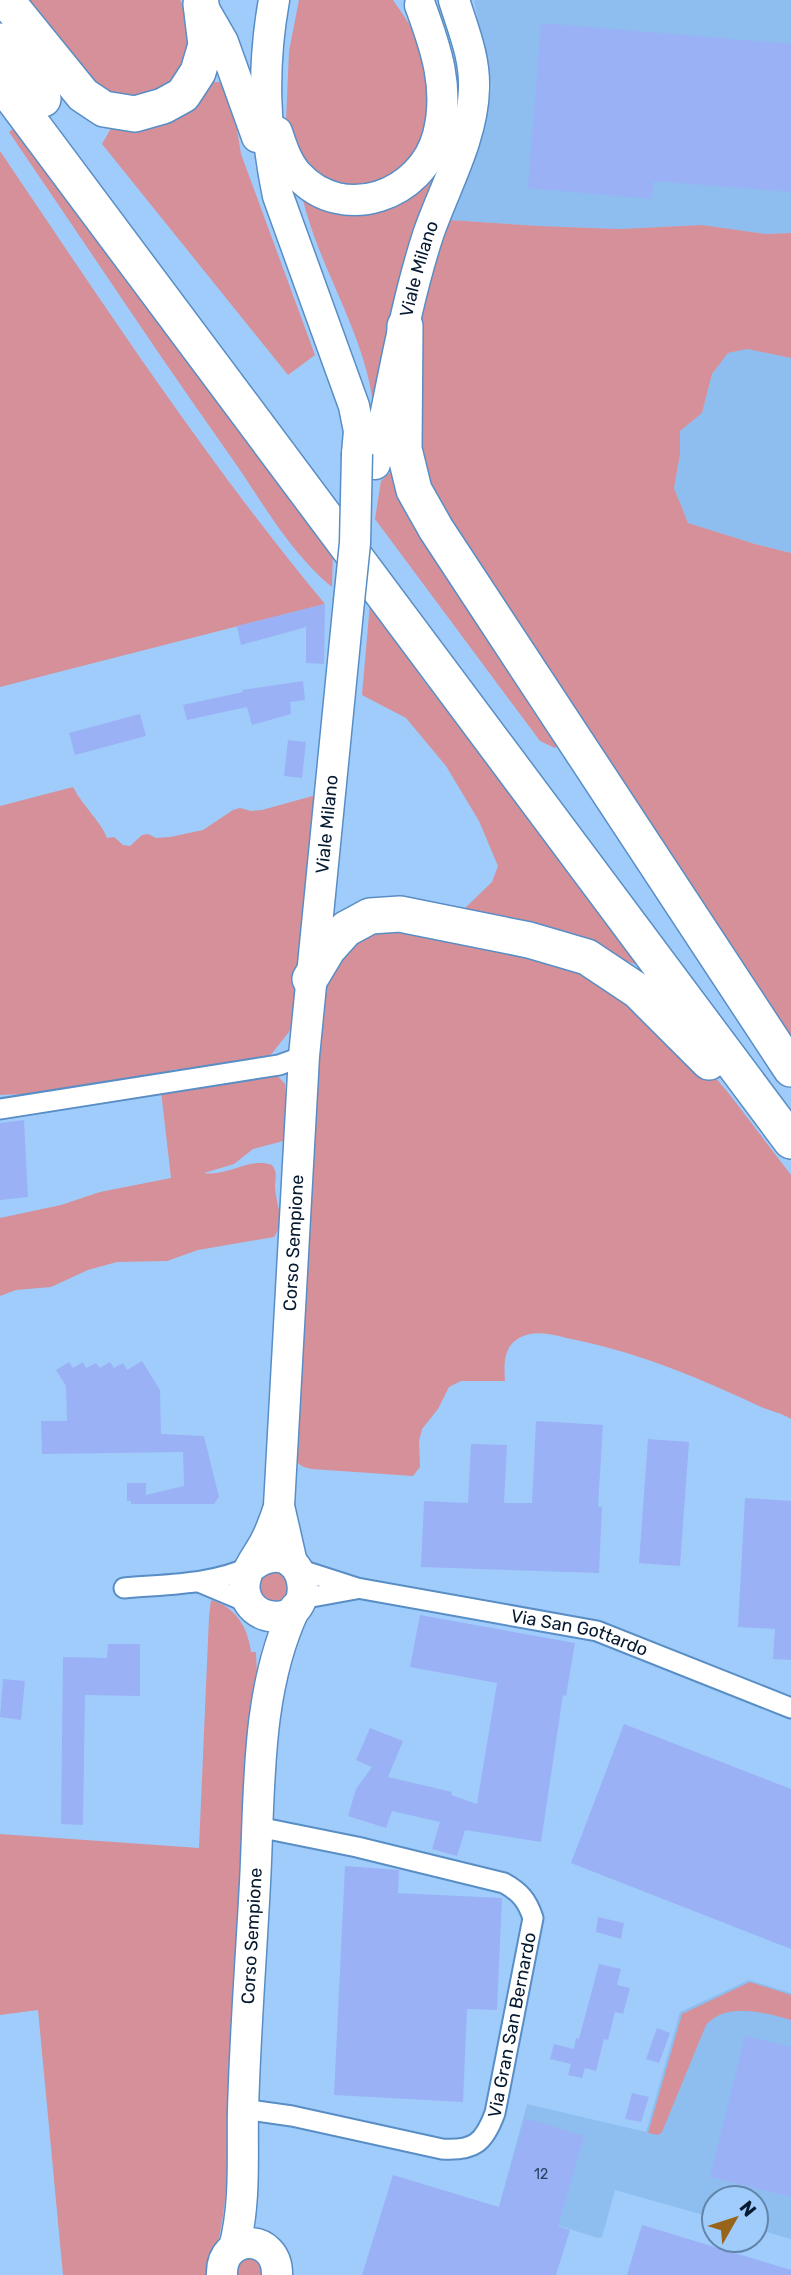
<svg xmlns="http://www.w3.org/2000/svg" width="791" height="2275" viewBox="0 0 791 2275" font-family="Rubik,sans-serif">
<rect width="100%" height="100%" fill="#a0ccfb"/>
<path fill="#8ebdef" d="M474 0H791V233L766 234 702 225 619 229 540 226 449 220 485 121 492 86Z
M747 349 791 358V553L755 544 688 523 674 488 680 454V431L702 413 712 374 728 353Z
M749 1980 791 1993V2239L756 2229V2198H714V2218L615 2190 602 2237 598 2238 499 2207 527 2104 646 2132 680 2012Z"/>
<path fill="#d59099" d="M27 0H180C196 22 193 64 172 83 164 90 152 94 143 96 134 98 120 100 111 96 89 87 44 21 27 0Z
M299 0H393C402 13 412 27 419 42 434 75 426 131 417 165L388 184 328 187 301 166 286 121 289 51Z
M210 82H221L234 111 241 154 315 355 288 375 102 144 114 123Z
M15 127 333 548 332 587C290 553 262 501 231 457 155 350 83 240 9 132Z
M0 151C104 305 206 461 325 604L0 687Z
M437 180 374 413C368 337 319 270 302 196L411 191Z
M449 220 540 226 619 229 702 225 766 234 791 233V358L747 349 728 353 712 374 702 413 680 431V454L674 488 688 523 755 544 791 553V1043L423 486 411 360 428 287Z
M394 469 562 742 555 748 540 741 375 519 381 481Z
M370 603 423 680 492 768 582 892 640 966 547 933 465 908 492 882 498 866 479 821 446 766 406 718 362 695Z
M73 787C82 805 102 823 107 838L114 837 123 845 130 846 142 835 148 834 156 838 170 837 203 830 233 810 240 808 251 811 262 810 316 795 293 1022 289 1032 269 1057 179 1073 177 1069 154 1075 23 1094 0 1095V806Z
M380 923 579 961 704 1064 730 1095 791 1175V1419C782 1413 771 1411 761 1407 699 1378 643 1354 576 1340 557 1336 537 1328 519 1338 503 1347 504 1365 505 1381H461L449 1387 438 1409 422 1429 419 1441 420 1467 413 1476 312 1469C302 1467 298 1465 293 1456L312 1124 327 970Z
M275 1073 285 1084 287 1140 253 1149 234 1164 204 1173C227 1177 249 1157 272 1165 278 1173 275 1178 275 1187 276 1206 286 1220 274 1237L198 1250 167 1261 117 1262 88 1270 51 1287 16 1290 0 1296V1218L61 1205 100 1192 171 1178 161 1091Z
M281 1571 292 1588 283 1601C281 1602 273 1603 271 1602 259 1599 254 1582 264 1574 268 1571 276 1571 281 1571Z
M211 1600C236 1607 248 1628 251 1652H256L258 1698C250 1833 243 1968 232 2102 227 2158 229 2222 208 2275H63L38 2010 0 2015V1834L199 1848 209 1617Z
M750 1982 791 1995V2020C765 2013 727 2001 706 2025L662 2132 658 2135 648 2133 682 2014Z
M248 2256 261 2261 264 2275H237V2265Z"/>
<path fill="#9bb1f5" d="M541 23 791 44V192L654 181 652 199 528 188Z
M325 604 324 664 306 663V627L241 645 237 626Z
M303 681 305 700 290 702 291 714 252 725 247 707 187 720 183 705 243 692 242 690Z
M140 714 146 736 75 755 69 733Z
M288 740 306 742 302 778 284 776Z
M24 1120 28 1197 0 1200V1123Z
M142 1361 160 1390 161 1434 204 1436 219 1497 214 1504H131V1501H127V1483H146V1495L184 1486 183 1452 42 1454 41 1421H67L66 1386 56 1370 69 1362 73 1368 83 1362 86 1368 96 1363 100 1368 110 1362 114 1368 123 1363 127 1370Z
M536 1421 603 1425 598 1506 602 1507 599 1573 421 1567 424 1501 468 1503 471 1444 507 1445 504 1503H532Z
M648 1439 689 1442 680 1566 639 1563Z
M745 1498 791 1501V1660L773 1659 775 1629 738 1627Z
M420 1615 575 1643 566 1696 563 1695 541 1842 465 1830 457 1856 432 1849 440 1822 392 1811 386 1828 348 1816 356 1789 372 1767 356 1760 370 1728 403 1741 388 1777 452 1792 451 1795 477 1804 497 1683 410 1667Z
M108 1644H140V1696L85 1695 83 1825 61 1824 63 1657 107 1658Z
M3 1679 25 1681 21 1720 0 1717Z
M624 1724 791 1789V1949L571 1863Z
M345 1866 399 1870 398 1893 502 1898 497 2010 467 2009 463 2102 334 2095Z
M598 1917 624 1923 621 1939 596 1932Z
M599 1964 621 1969 617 1985 630 1988 623 2014 615 2012 608 2040 604 2039 596 2071 585 2068 582 2078 568 2075 571 2064 550 2059 554 2044 574 2049 576 2038 579 2039Z
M657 2028 670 2033 659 2063 646 2059Z
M745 2036 791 2047V2197L710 2177Z
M632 2093 649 2097 641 2122 625 2119Z
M525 2118 584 2136 558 2226 570 2230 556 2275H362L393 2175 499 2207Z
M642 2225 791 2270V2275H627Z"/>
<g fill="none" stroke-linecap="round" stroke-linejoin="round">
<g stroke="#588ec5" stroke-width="23">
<g id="street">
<path d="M0 1109 279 1065 304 1056"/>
<path id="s1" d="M298 1569 357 1588 597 1631 791 1708"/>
<path d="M199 1582 249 1603"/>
<path d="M124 1588C167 1584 212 1585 252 1566"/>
<path d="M301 1599 356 1589"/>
<path id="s2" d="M243 2109 292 2116 442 2149C474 2151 484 2143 495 2113L533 1918C527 1900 520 1892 504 1883L357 1847 258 1827"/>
</g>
</g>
<g stroke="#588ec5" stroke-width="33">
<g id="primary">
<path d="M274 0C262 67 264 129 278 196L354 406 359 431 357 454"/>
<path d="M204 9 223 42 257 137"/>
<path d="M277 132C282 147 287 163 298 175 343 224 422 196 438 135 450 89 436 48 420 5"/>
<path id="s3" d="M375 464C392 388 404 309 428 235 444 188 473 139 474 88 475 57 463 29 454 0"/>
<path id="s4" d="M292 1563 279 1506 304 1056 349 601"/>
<path d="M252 1566C307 1527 324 1626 269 1616 258 1614 249 1606 246 1596 239 1576 257 1558 265 1542 271 1531 275 1519 279 1507"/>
<path id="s5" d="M234 2248C246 2203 242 2156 243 2111 245 2035 251 1959 255 1883 260 1792 255 1692 295 1608"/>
<path d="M222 2275C220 2233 278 2232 277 2275"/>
</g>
</g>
<g stroke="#588ec5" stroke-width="38">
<path id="highway" d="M6 0 83 95 104 109 135 114 163 106 183 95 198 72 206 45 201 4
M0 41 43 99
M0 81 791 1141
M405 326 404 449 414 490 436 529 791 1069
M310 979 328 949 346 929 370 916 400 914 529 940 587 957 638 991 709 1062"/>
</g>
<use href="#street" stroke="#fff" stroke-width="19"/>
<use href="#primary" stroke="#fff" stroke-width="30"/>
<use href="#highway" stroke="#fff" stroke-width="35"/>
<g stroke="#588ec5" stroke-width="33" stroke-linecap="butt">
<path id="primary-bridge" d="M349 601 355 543 357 454"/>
</g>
<use href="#primary-bridge" stroke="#fff" stroke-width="30"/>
</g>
<g text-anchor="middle" stroke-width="6" stroke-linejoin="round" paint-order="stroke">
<g font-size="14" fill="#2a4061">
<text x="541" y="2179">12</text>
</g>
<g font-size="18" fill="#051a30" stroke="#a0ccfb">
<text dy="6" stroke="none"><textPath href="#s3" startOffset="200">Viale Milano</textPath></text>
<text dy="6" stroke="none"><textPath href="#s4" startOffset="742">Viale Milano</textPath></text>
<text dy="6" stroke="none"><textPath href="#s4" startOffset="322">Corso Sempione</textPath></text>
<text dy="6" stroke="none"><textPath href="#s1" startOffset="289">Via San Gottardo</textPath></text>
<text dy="6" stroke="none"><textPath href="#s5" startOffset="313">Corso Sempione</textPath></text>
<text dy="6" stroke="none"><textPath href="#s2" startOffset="364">Via Gran San Bernardo</textPath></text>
</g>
</g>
<g transform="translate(735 2219) rotate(51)"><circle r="33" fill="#a0ccfb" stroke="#6285aa" stroke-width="2"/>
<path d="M0-5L12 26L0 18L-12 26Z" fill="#98641a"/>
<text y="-10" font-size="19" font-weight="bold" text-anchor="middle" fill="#051a30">N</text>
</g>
</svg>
